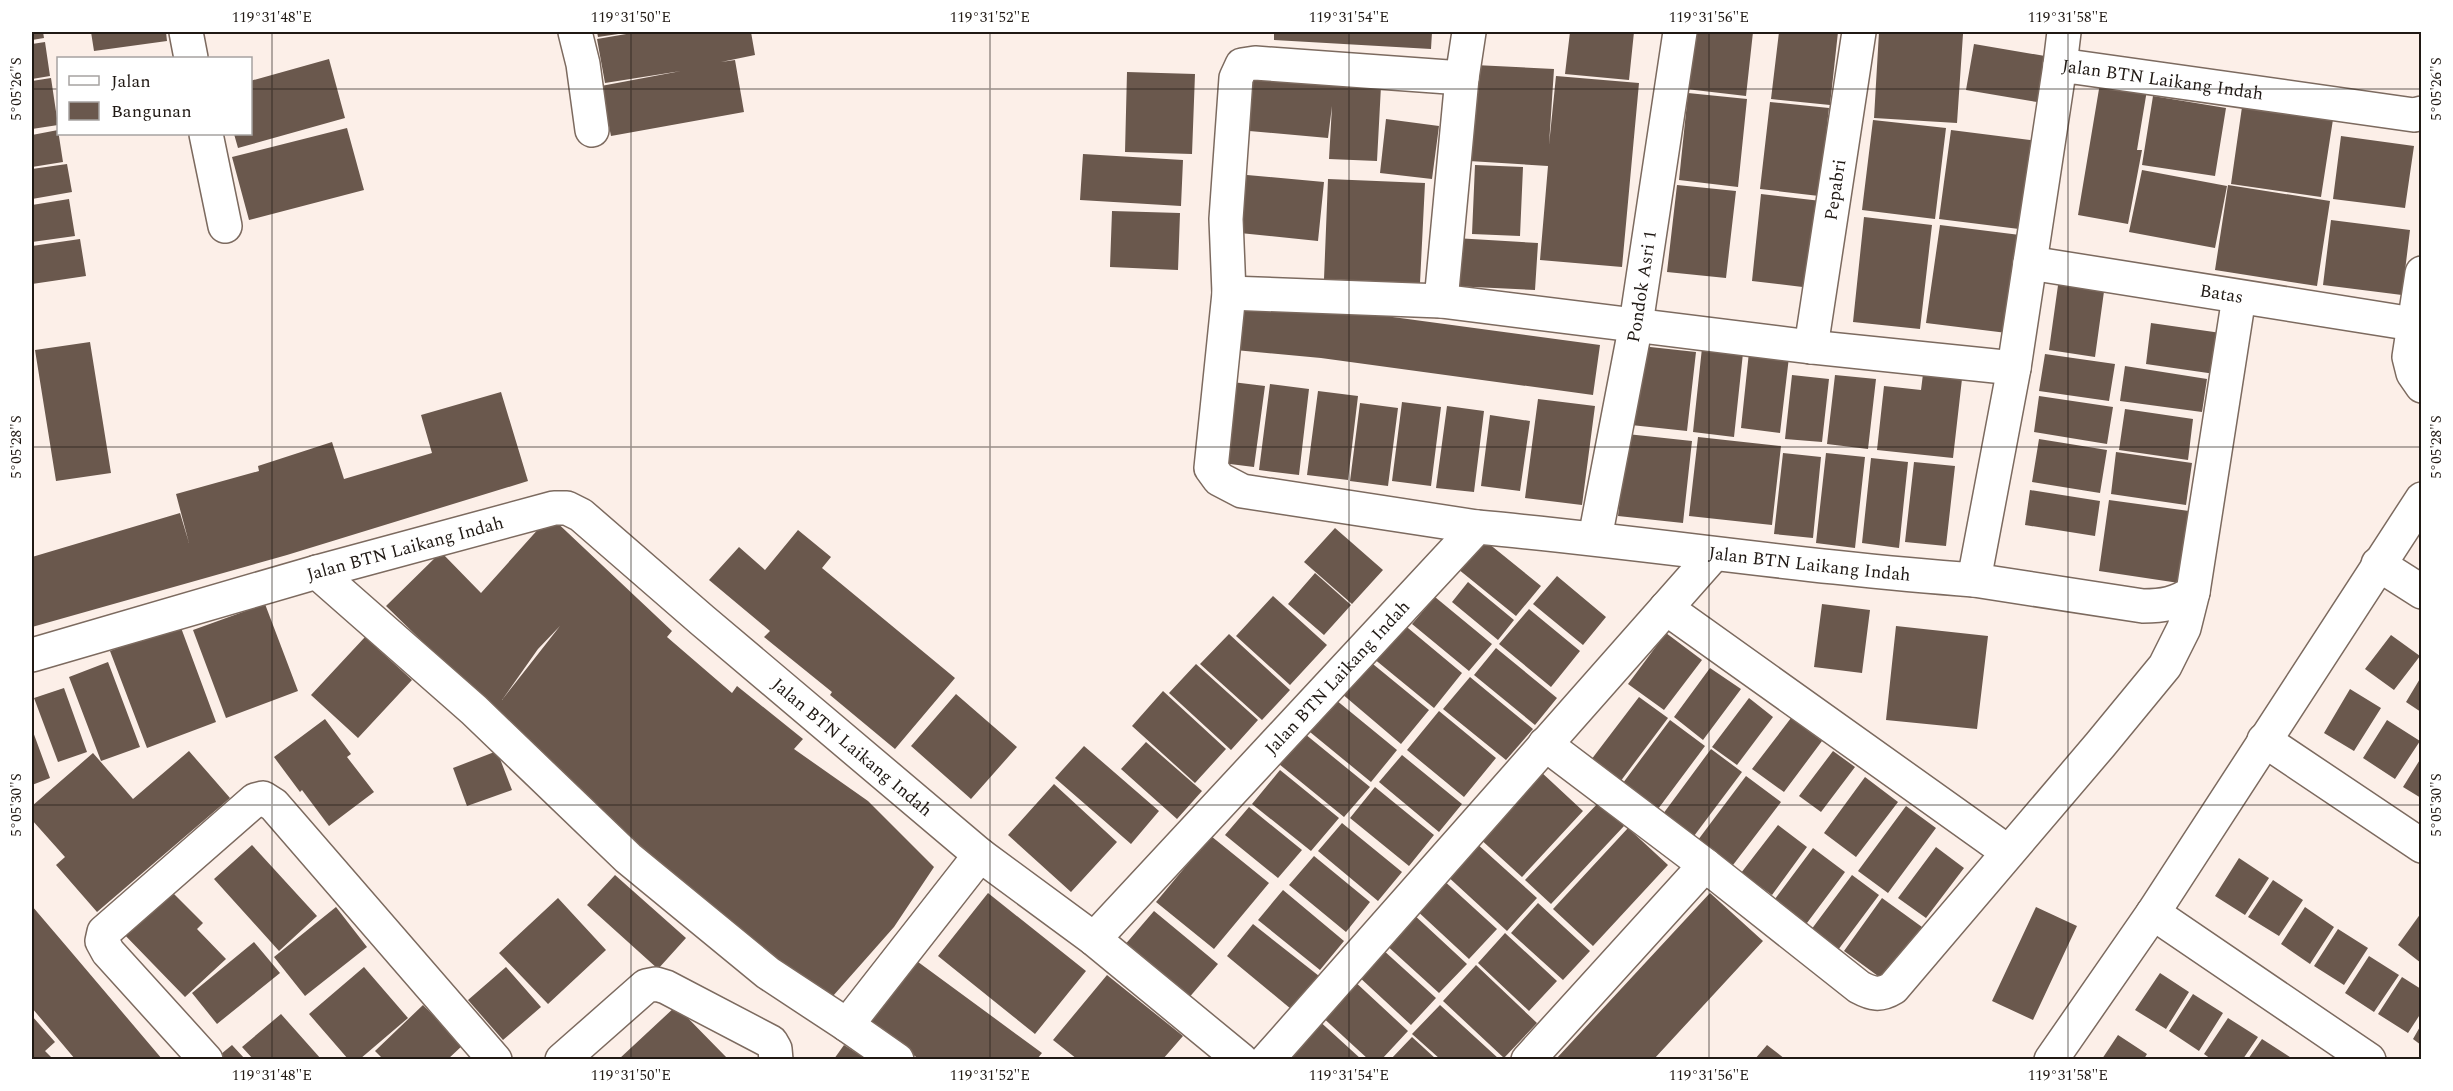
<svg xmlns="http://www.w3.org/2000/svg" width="2453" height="1091" viewBox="0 0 2453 1091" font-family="Spectral,serif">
<rect width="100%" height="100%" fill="#fcefe8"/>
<path fill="#6a584d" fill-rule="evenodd" d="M32 32H43L44 38 32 40Z
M91 32H166L167 41 94 51Z
M597 32H625V33L598 37Z
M638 32H751L755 55 721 62 735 60 744 112 611 136 601 86 681 71 605 83 597 39Z
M1274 32H1432L1431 49 1274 40Z
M1570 32H1634L1629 80 1565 74Z
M1693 32H1753L1746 96 1686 89Z
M1779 32H1838L1830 105 1771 99Z
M1879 32 1963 34 1957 123 1874 118Z
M45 42 50 76 32 79V44Z
M1974 44 2045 56 2037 102 1966 90Z
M329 59 345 118 238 148 234 134H250V81Z
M1475 65 1554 69 1549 145 1556 76 1639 83 1622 267 1540 260 1548 166 1469 161Z
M1127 72 1195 74 1192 154 1125 152Z
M1243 76 1381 86 1377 161 1329 159 1332 106 1328 138 1238 130Z
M51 78 58 125 32 129V81Z
M2100 83 2147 90 2137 150H2142L2128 224 2078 215Z
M1688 93 1747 99 1738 187 1679 180Z
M2153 96 2226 108 2215 176 2142 165Z
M2243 100 2334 113 2321 197 2231 184Z
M1770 102 1829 108 1819 196 1760 189Z
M1386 119 1439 126 1432 179 1380 173Z
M1873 120 1946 128 1935 219 1862 210Z
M347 128 364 190 249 220 232 157Z
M58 130 63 162 32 167V135Z
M1951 130 2038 141 2027 230 1939 219Z
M2341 136 2414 146 2405 208 2333 199Z
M1083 154 1183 160 1181 206 1080 200Z
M67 164 72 192 32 199V169Z
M1475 165 1523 167 1520 236 1472 234Z
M2142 170 2227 186 2215 248 2129 232Z
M1236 174 1324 182 1318 241 1230 232Z
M1328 179 1425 183 1420 283 1324 279Z
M1677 185 1736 191 1726 278 1667 272Z
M2228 185 2330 201 2317 286 2215 270Z
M1761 194 1821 201 1811 288 1752 281Z
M69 199 75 236 32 242V205Z
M1112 211 1180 213 1178 270 1110 267Z
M1864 217 1932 225 1920 329 1853 322Z
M2331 220 2410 230 2402 295 2323 285Z
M1940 225 2028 236 2015 334 1926 323Z
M1455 238 1538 243 1535 290 1452 286Z
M80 239 86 276 32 284V246Z
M2060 271 2106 277 2095 357 2049 350Z
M1240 299 1326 308 1600 345 1593 395 1321 358 1235 350Z
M2151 323 2221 333 2215 374 2146 364Z
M90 342 111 473 56 481 35 350Z
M1641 346 1696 352 1687 431 1631 425Z
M1702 348 1743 353 1734 437 1693 432Z
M1749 352 1789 357 1780 433 1741 428Z
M2045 354 2115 364 2109 401 2039 391Z
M2125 366 2207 379 2202 412 2120 401Z
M1923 374 1962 379 1953 458 1877 450 1884 386 1921 390Z
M1792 375 1829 379 1822 442 1785 439Z
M1835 375 1876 379 1868 449 1827 444Z
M1224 381 1265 386 1254 467 1214 462Z
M1270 384 1309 389 1299 475 1259 470Z
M1318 391 1358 396 1348 480 1307 475Z
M501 392 528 481 287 555 32 627V557L180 513 189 543 176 494 259 471 258 466 332 442 344 479 432 453 421 415Z
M2039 396 2113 407 2107 444 2034 432Z
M1538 399 1595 406 1582 505 1525 498Z
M1402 402 1441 407 1431 486 1392 481Z
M1360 403 1398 408 1388 486 1350 481Z
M1447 406 1484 411 1474 492 1436 488Z
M2125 409 2193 419 2188 460 2119 450Z
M1490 415 1530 421 1520 491 1481 486Z
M1627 434 1692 441 1683 523 1618 516Z
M1698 437 1781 446 1772 525 1689 516Z
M2039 439 2107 450 2100 493 2032 482Z
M2116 452 2192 463 2186 505 2111 494Z
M1783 453 1821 457 1813 538 1774 534Z
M1826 453 1865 457 1855 548 1816 543Z
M1871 458 1908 462 1899 548 1862 543Z
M1914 462 1955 466 1946 546 1905 542Z
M2030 490 2100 501 2095 536 2025 525Z
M2109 500 2189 511 2179 583 2099 571Z
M550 516 672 631 667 637 732 693 737 686 803 739 794 749 868 801 934 867 894 927 825 1005 614 829 386 606 441 552 481 593ZM560 626 502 700 538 649Z
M1335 528 1383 570 1352 604 1304 562Z
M798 530 831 557 822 568 955 678 895 749 830 695 832 692 764 637 770 631 709 580 739 547 765 570Z
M1483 539 1541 586 1516 616 1458 569Z
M1315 573 1351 605 1324 635 1288 604Z
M1557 576 1606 617 1583 645 1533 604Z
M1468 582 1514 620 1498 640 1452 602Z
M1273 596 1327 645 1290 685 1236 636Z
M1435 597 1492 644 1469 671 1412 624Z
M265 604 298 691 226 718 193 630Z
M1822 604 1870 610 1862 673 1814 667Z
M1529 609 1580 651 1551 687 1499 644Z
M1402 623 1462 673 1434 708 1373 658Z
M180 625 216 722 147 748 110 651Z
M1896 626 1988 636 1977 729 1886 720Z
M1666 633 1702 660 1664 710 1628 684Z
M1229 634 1290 690 1262 720 1200 664Z
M2391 635 2420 656 2394 690 2365 669Z
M365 637 412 680 358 738 311 695Z
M1496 648 1557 698 1535 725 1474 675Z
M1368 660 1429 710 1401 744 1341 693Z
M108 662 140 747 101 761 69 677Z
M1196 664 1258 720 1231 750 1169 693Z
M1710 668 1741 689 1703 740 1674 717Z
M1470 677 1533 729 1506 760 1443 709Z
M2421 677V712L2406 702Z
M64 688 87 752 58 762 34 698Z
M2350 689 2381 708 2354 751 2324 733Z
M1163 691 1226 749 1195 783 1132 726Z
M956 694 1017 747 971 799 911 746Z
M1639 697 1668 718 1620 782 1591 760Z
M1749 698 1773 717 1737 765 1712 747Z
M1336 700 1397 750 1371 782 1310 732Z
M1439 711 1496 758 1464 797 1407 750Z
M1791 718 1822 741 1784 792 1752 769Z
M325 719 351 754 347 757 374 792 329 826 302 790 300 792 274 757Z
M1670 720 1705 746 1658 809 1623 783Z
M2387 720 2420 741 2395 779 2363 758Z
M32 729 50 778 32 785Z
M1305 734 1370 787 1344 817 1279 764Z
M1146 742 1202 791 1177 819 1121 769Z
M1084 746 1159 811 1131 844 1055 778Z
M1711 749 1742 772 1694 836 1663 814Z
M189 751 230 798 97 912 56 865 65 857 32 820V806L93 753 133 799Z
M497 751 512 790 467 806 453 768Z
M1833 751 1855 767 1821 812 1799 796Z
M1402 755 1462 804 1439 832 1379 782Z
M2421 758V798L2403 787Z
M1280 770 1339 818 1311 851 1252 804Z
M1540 771 1583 811 1522 877 1478 837Z
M1746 776 1781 802 1733 865 1698 840Z
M1865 777 1898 802 1856 857 1824 833Z
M1054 784 1117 842 1071 892 1008 835Z
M1375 787 1434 835 1409 866 1350 818Z
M1599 802 1624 826 1551 904 1525 880Z
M1906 806 1936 828 1888 893 1858 871Z
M1249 807 1302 850 1278 878 1225 835Z
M1342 823 1402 872 1378 901 1318 851Z
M1778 825 1807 847 1772 895 1741 873Z
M1628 828 1668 865 1593 946 1553 909Z
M1211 836 1269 883 1214 949 1156 902Z
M1475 842 1537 898 1507 931 1445 874Z
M252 845 317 916 279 951 214 879Z
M1936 847 1964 868 1926 918 1898 898Z
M1813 848 1845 872 1804 927 1772 903Z
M1314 856 1370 902 1346 932 1289 885Z
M2239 858 2269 878 2245 915 2215 896Z
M615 875 686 938 658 969 587 905Z
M1852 875 1879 895 1838 950 1811 930Z
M1441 878 1497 929 1469 959 1414 908Z
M2273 880 2303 900 2279 936 2248 917Z
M164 884 203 923 197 929 226 959 185 997 119 929Z
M1283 890 1344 941 1320 970 1258 920Z
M988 893 1086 971 1035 1034 938 956Z
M1710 893 1763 941 1654 1059H1556Z
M558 898 606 950 548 1004 499 953Z
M1882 898 1922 927 1882 979 1844 951Z
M1538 903 1590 951 1563 980 1511 933Z
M32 906 67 947 162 1059H75L32 1008Z
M336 907 367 947 305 996 274 957Z
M2036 907 2077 926 2033 1020 1992 1001Z
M2305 907 2334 927 2310 964 2281 944Z
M1154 911 1218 964 1187 1000 1123 947Z
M1412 913 1467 964 1439 993 1384 943Z
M2421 913V963L2398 945Z
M1253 924 1319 976 1291 1009 1227 956Z
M2338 929 2368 948 2344 985 2314 966Z
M1505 933 1557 981 1529 1011 1478 963Z
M254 942 280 973 217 1024 192 993Z
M1382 949 1436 998 1411 1025 1357 975Z
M2369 956 2399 975 2374 1012 2345 993Z
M914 959 1042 1053 1037 1059H919L867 1022Z
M1476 965 1537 1023 1504 1058 1443 1001Z
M364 967 408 1018 360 1059H348L309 1014Z
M506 967 541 1007 503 1040 468 1000Z
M2160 973 2189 992 2166 1029 2135 1010Z
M1107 975 1183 1036 1163 1059H1077L1053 1040Z
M2402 977 2421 989V1013L2408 1033 2378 1014Z
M1352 979 1408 1031 1382 1059H1368L1319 1014Z
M2193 994 2223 1013 2199 1051 2169 1031Z
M423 1005 463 1045 448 1059H383L375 1051Z
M1440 1005 1499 1059H1440L1412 1034Z
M676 1006 728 1059H619Z
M281 1014 321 1059H253L242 1047Z
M32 1016 55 1042 45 1051 53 1059H32Z
M1316 1018 1361 1059H1278Z
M2228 1018 2258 1037 2243 1059H2211L2204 1054Z
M2421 1025V1045L2413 1039Z
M2118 1035 2147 1054 2144 1059H2102Z
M1412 1037 1436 1059H1391Z
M2262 1039 2293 1059H2248Z
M232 1045 245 1059H215Z
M844 1045 866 1059H834Z
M1767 1045 1785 1059H1755Z"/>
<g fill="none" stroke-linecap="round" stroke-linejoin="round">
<g stroke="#7c6a5f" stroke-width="36">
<g id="minor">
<path d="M186 32 191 58"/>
<path d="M575 32 583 64 592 130"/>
<path d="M1469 32 1462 78 1255 63 1242 65 1236 78 1226 219 1229 293 1211 468 1219 479 1242 491 1477 527"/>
<path d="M2060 65 2064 32"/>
<path d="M206 134 225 226"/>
<path id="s1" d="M2030 263 2413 324"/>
<path d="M2422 273 2409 357 2413 373 2422 386"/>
<path d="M1229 293 1441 301 1462 78"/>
<path d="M1441 301 1811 347 2014 368"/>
<path id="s2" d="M1811 347 1859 32"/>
<path id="s3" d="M1595 538 1636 324 1680 32"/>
<path d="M2378 564 2422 592"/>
<path d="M317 572 474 710 628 858 768 973 847 1025"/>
<path d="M1974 580 2143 606C2162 606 2177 604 2193 592L2239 297"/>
<path d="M1666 608 2008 852"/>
<path id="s4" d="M32 655 317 572 554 508H567L581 515 702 620 980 855 1094 939 1477 527C1643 542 1808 568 1974 580L2014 368 2060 65 2414 115 2422 113"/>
<path d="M2264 740 2422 846"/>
<path d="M1545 744 1705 865 1859 987C1872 994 1880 996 1893 988L2100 745 2165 666 2184 628 2193 592"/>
<path d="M2153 913 2369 1060"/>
<path d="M1094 939 1241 1060"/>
<path d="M206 1060 108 952 102 941 104 932 255 800 263 798 274 805 495 1060"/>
<path d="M562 1060 646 986 656 984 666 987 771 1042 775 1049 776 1060"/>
<path d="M897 1060 847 1025 980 855"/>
<path d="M1267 1060 1713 555"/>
<path d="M1528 1060 1705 865"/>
<path d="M2051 1060 2153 913 2422 499"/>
</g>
</g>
<use href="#minor" stroke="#fff" stroke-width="33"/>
</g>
<path fill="none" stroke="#201914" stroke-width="1.5" stroke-opacity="0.45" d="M272 32V1060M631 32V1060M990 32V1060M1349 32V1060M1709 32V1060M2068 32V1060M32 89H58M250 89H2422M32 447H2422M32 805H2422"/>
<g text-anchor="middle" stroke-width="6" stroke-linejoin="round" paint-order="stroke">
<g font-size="18" fill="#201914" stroke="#fff">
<text dy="6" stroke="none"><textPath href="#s4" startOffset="2925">Jalan BTN Laikang Indah</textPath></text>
<text dy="6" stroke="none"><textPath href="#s2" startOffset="159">Pepabri</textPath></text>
<text dy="6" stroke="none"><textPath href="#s3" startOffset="256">Pondok Asri 1</textPath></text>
<text dy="6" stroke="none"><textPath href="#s1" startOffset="194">Batas</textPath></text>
<text dy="6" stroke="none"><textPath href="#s4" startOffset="388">Jalan BTN Laikang Indah</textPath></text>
<text dy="6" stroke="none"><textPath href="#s4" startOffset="2134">Jalan BTN Laikang Indah</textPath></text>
<text dy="6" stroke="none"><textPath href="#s4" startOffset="1594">Jalan BTN Laikang Indah</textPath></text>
<text dy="6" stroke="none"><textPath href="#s4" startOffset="928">Jalan BTN Laikang Indah</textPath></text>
</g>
</g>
<rect width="2453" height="1091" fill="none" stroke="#ffffff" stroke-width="66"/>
<rect x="57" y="57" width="195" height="78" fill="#ffffff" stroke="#a6a3a1" stroke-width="1.5"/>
<rect x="69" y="76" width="30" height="9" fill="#ffffff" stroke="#a6a3a1" stroke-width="1.5"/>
<text x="111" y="87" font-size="18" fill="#201914">Jalan</text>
<rect x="69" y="102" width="30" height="18" fill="#6a584d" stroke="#a6a3a1" stroke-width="1.5"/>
<text x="111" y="117" font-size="18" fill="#201914">Bangunan</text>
<rect x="33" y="33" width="2387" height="1025" fill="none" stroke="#201914" stroke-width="2"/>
<g font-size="15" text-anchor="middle" fill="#201914">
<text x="272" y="22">119°31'48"E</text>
<text x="631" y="22">119°31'50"E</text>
<text x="990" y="22">119°31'52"E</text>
<text x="1349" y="22">119°31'54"E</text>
<text x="1709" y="22">119°31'56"E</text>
<text x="2068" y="22">119°31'58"E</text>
<text transform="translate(16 89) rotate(-90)" y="5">5°05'26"S</text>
<text transform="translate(2436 89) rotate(-90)" y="5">5°05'26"S</text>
<text transform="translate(16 447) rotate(-90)" y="5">5°05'28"S</text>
<text transform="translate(2436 447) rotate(-90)" y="5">5°05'28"S</text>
<text transform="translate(16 805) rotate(-90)" y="5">5°05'30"S</text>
<text transform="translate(2436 805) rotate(-90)" y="5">5°05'30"S</text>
<text x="272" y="1080">119°31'48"E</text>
<text x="631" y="1080">119°31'50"E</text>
<text x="990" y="1080">119°31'52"E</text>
<text x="1349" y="1080">119°31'54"E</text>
<text x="1709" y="1080">119°31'56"E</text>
<text x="2068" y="1080">119°31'58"E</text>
</g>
</svg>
